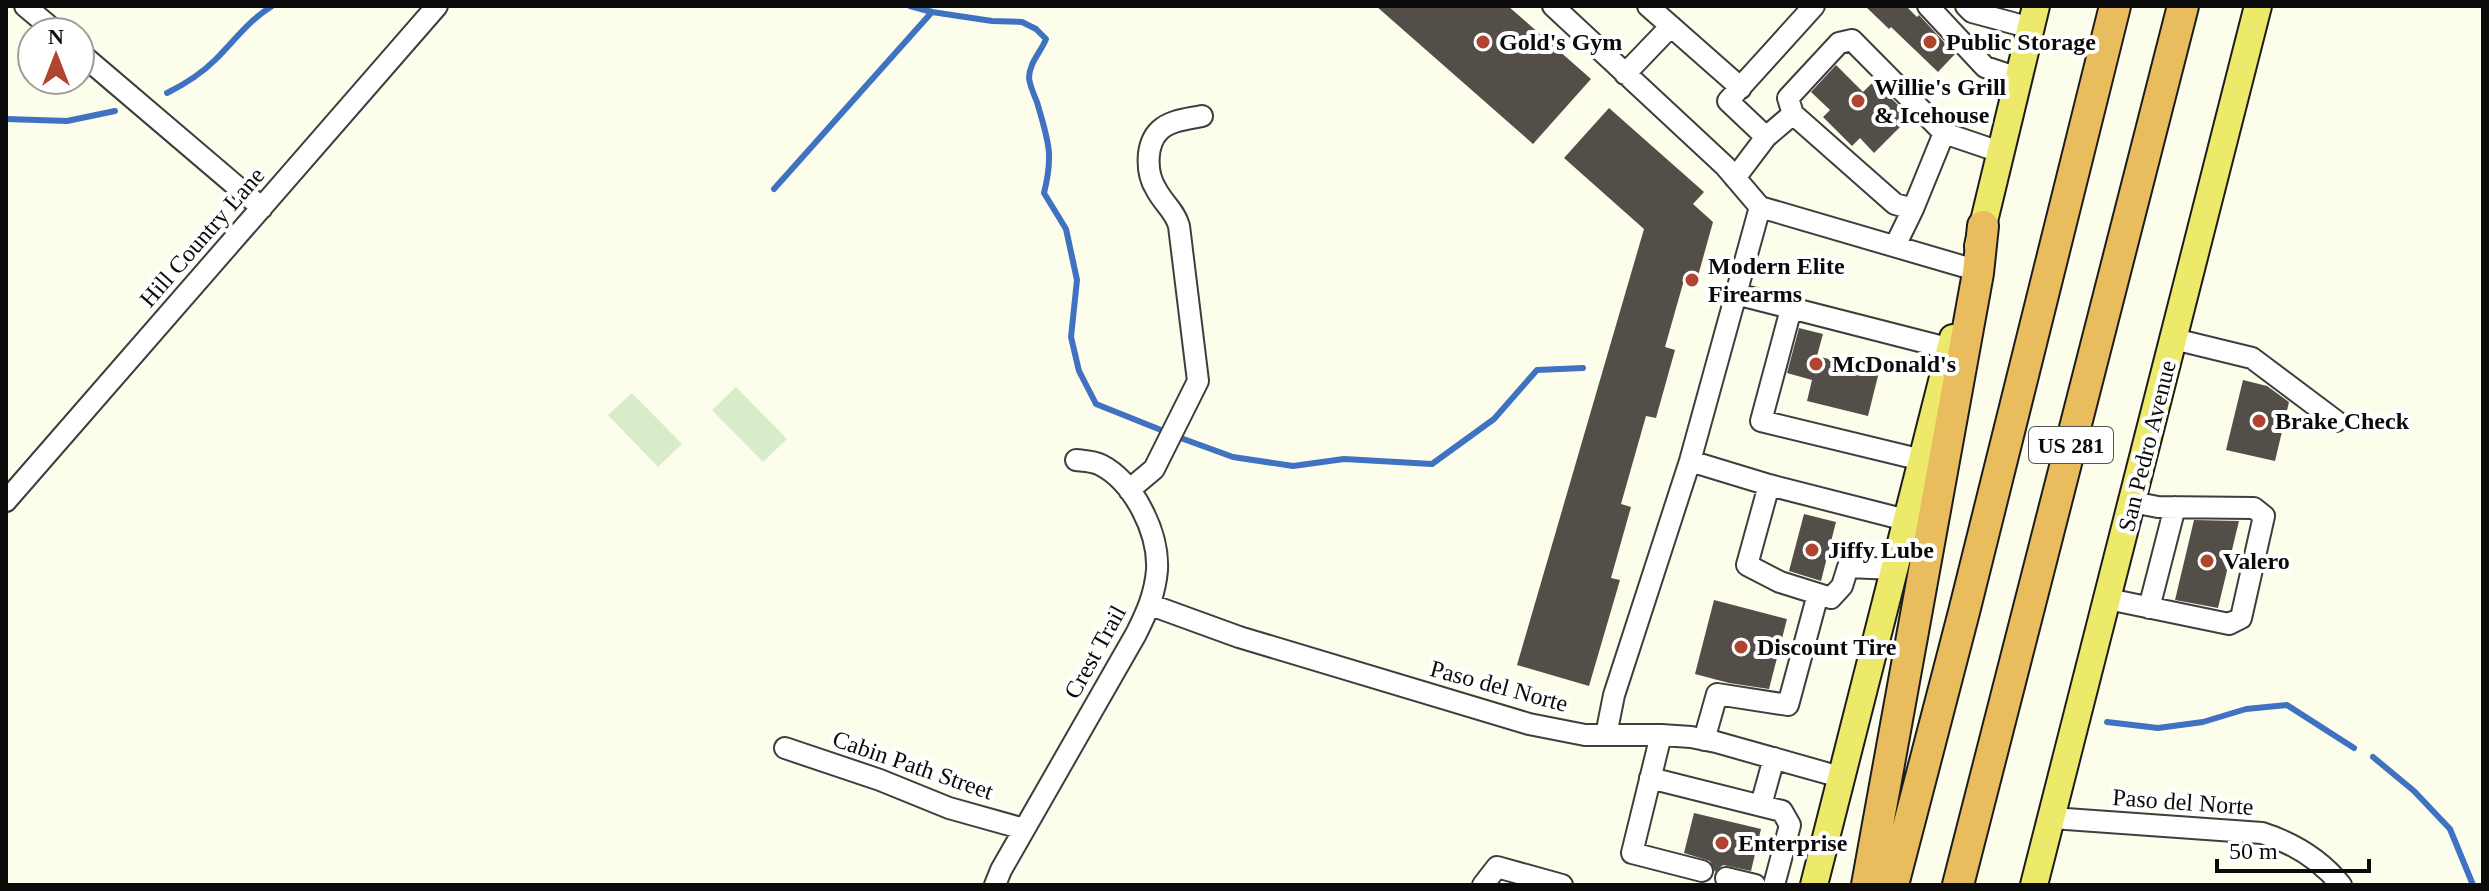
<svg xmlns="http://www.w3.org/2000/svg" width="2489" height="891" viewBox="0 0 2489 891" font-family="Georgia,serif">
<rect width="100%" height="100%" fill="#fdfdeb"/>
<path fill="#d8ecc9" d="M736 387 787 439 763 462 712 410Z
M632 393 682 444 658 467 608 415Z"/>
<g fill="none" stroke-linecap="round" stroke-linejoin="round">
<path stroke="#4072c2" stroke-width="6" d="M910 6 932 12 992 21 1022 22 1036 29 1046 39C1041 52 1029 63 1029 78 1030 86 1034 95 1037 102 1048 141 1054 153 1044 193L1066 229 1077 280 1071 337 1079 371 1096 404 1166 432
M167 93C185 84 201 74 215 60 236 39 247 22 272 6
M6 119 67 121 115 111
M774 189 932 12
M1178 437 1233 457 1293 466 1344 459 1432 464 1494 419 1537 370 1583 368
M2107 722 2158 728 2203 722 2246 709 2287 705 2354 748
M2373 757 2414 791 2450 829 2473 885"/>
</g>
<path fill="#534f48" d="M1376 6H1508L1591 79 1533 144Z
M1865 6H1906L1917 17 1919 15 1955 54 1938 72 1891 27 1889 29Z
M1836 65 1863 92 1874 81 1910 117 1874 153 1860 138 1852 146 1823 117 1830 110 1811 92Z
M1609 108 1704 192 1693 204 1713 222 1698 276 1686 273 1665 347 1675 350 1656 418 1646 416 1621 504 1631 507 1611 578 1620 580 1589 686 1517 665 1644 229 1564 158Z
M1799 328 1823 334 1817 356 1879 372 1868 416 1807 401 1812 380 1787 373Z
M2243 380 2267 386 2289 402 2275 461 2226 450Z
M1804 514 1836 522 1821 581 1789 571Z
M2194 520 2239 521 2218 608 2175 600Z
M1714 600 1787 619 1769 689 1729 683 1695 674Z
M1694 813 1761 829 1751 871 1723 865 1715 872 1710 861 1684 853Z"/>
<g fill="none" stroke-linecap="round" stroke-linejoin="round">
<g stroke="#3e3e3e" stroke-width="24">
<path id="minor" d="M25 6 56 32
M1553 6 1725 166 1760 207
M1648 6 1741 88
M1814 6 1728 101 1766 137 1793 114 1895 204 1913 209 1944 133 2000 152
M1928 6 1985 67 2018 78
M1966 6 1972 12 2031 28
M80 53 262 208
M1625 74 1671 26
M1793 114 1788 98 1839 43 1852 40 1944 133
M1735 178 1766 137
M1895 246 1913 209
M1736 294 1951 349
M1791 309 1761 421 1922 460
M2174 339 2252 358 2336 421
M1690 461 1769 485 1906 520
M1769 485 1747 565 1780 582 1831 598 1842 586 1848 567 1894 569
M1129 490 1154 469 1198 381 1179 226C1175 211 1163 203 1156 189 1146 173 1145 144 1160 130 1171 120 1188 119 1202 116
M6 501 437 6
M2108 599 2229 624 2241 618 2264 516 2254 508 2158 507 2132 502
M1151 605 1239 637 1529 724 1585 735H1661L1691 737 1716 742 1840 777
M2149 608 2175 507
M1606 735 1614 695 1690 461 1760 207 1972 269 1978 273
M1661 735 1632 853 1702 871
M1704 740 1717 694 1788 705 1818 594
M785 748 880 780 949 808 1024 829
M1650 778 1782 811 1790 825 1774 885
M1761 805 1774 758
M2052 818 2262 833C2293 843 2320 859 2341 885
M1726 878 1755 885
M995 885 1001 870 1136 634C1147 612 1155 594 1157 570 1159 533 1134 482 1101 465 1093 461 1085 461 1076 460
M1483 885 1497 867 1562 885"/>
</g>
<g stroke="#1c1c1c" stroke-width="30">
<path id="major" d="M1978 246 2036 6
M1814 885 1953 338
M2034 885 2258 6"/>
</g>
<g stroke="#1c1c1c" stroke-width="34">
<path id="highway" d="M1867 885 1978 273 1983 226
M1893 885 1964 612 2115 6
M1958 885 2183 6"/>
</g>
<use href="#minor" stroke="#fff" stroke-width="20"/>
<use href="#major" stroke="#edea6b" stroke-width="26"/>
<use href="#highway" stroke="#e9bc5e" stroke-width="30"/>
</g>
<g fill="#af452f" stroke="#fff" stroke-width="3">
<circle cx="1483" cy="42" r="8"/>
<circle cx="1930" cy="42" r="8"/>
<circle cx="1858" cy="101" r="8"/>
<circle cx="1692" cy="280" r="8"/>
<circle cx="1816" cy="364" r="8"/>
<circle cx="2259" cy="421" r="8"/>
<circle cx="1812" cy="550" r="8"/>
<circle cx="2207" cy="561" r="8"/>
<circle cx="1741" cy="647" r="8"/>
<circle cx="1722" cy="843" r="8"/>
</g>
<g text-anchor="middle" stroke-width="8" stroke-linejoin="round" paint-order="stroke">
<rect fill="#fff" stroke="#545454" stroke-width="2" x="2029" y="427" width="84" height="36" rx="6"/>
<g font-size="22" font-weight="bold" fill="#0b0b0b">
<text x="2071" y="453">US 281</text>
</g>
<g font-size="24" font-weight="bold" fill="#0b0b0b" stroke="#fff" text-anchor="start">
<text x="1499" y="50">Gold's Gym</text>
<text x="1946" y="50">Public Storage</text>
<text x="1874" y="95">Willie's Grill<tspan x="1874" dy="28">&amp; Icehouse</tspan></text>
<text x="1708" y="274">Modern Elite<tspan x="1708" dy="28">Firearms</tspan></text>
<text x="1832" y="372">McDonald's</text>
<text x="2275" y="429">Brake Check</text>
<text x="1828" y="558">Jiffy Lube</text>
<text x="2223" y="569">Valero</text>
<text x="1757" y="655">Discount Tire</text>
<text x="1738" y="851">Enterprise</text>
</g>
<g font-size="24" fill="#0b0b0b" stroke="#fff">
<text transform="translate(202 237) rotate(-49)" y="8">Hill Country Lane</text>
<text transform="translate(2147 446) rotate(-76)" y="8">San Pedro Avenue</text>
<text transform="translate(1095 652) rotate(-61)" y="8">Crest Trail</text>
<text transform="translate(1499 686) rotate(15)" y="8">Paso del Norte</text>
<text transform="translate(913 765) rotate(19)" y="8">Cabin Path Street</text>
<text transform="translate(2183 802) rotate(4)" y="8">Paso del Norte</text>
</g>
</g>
<rect width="2489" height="891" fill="none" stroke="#0b0b0b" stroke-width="16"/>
<g transform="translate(56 56)"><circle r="38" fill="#ffffff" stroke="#9d9d9d" stroke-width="2"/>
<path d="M0-6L14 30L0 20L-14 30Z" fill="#af452f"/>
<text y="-12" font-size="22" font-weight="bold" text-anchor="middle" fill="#0b0b0b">N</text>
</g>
<path d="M2217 859v12h152v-12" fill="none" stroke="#0b0b0b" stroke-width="4"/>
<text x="2229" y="859" font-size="24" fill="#0b0b0b" stroke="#ffffff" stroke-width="6" paint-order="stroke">50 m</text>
</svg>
